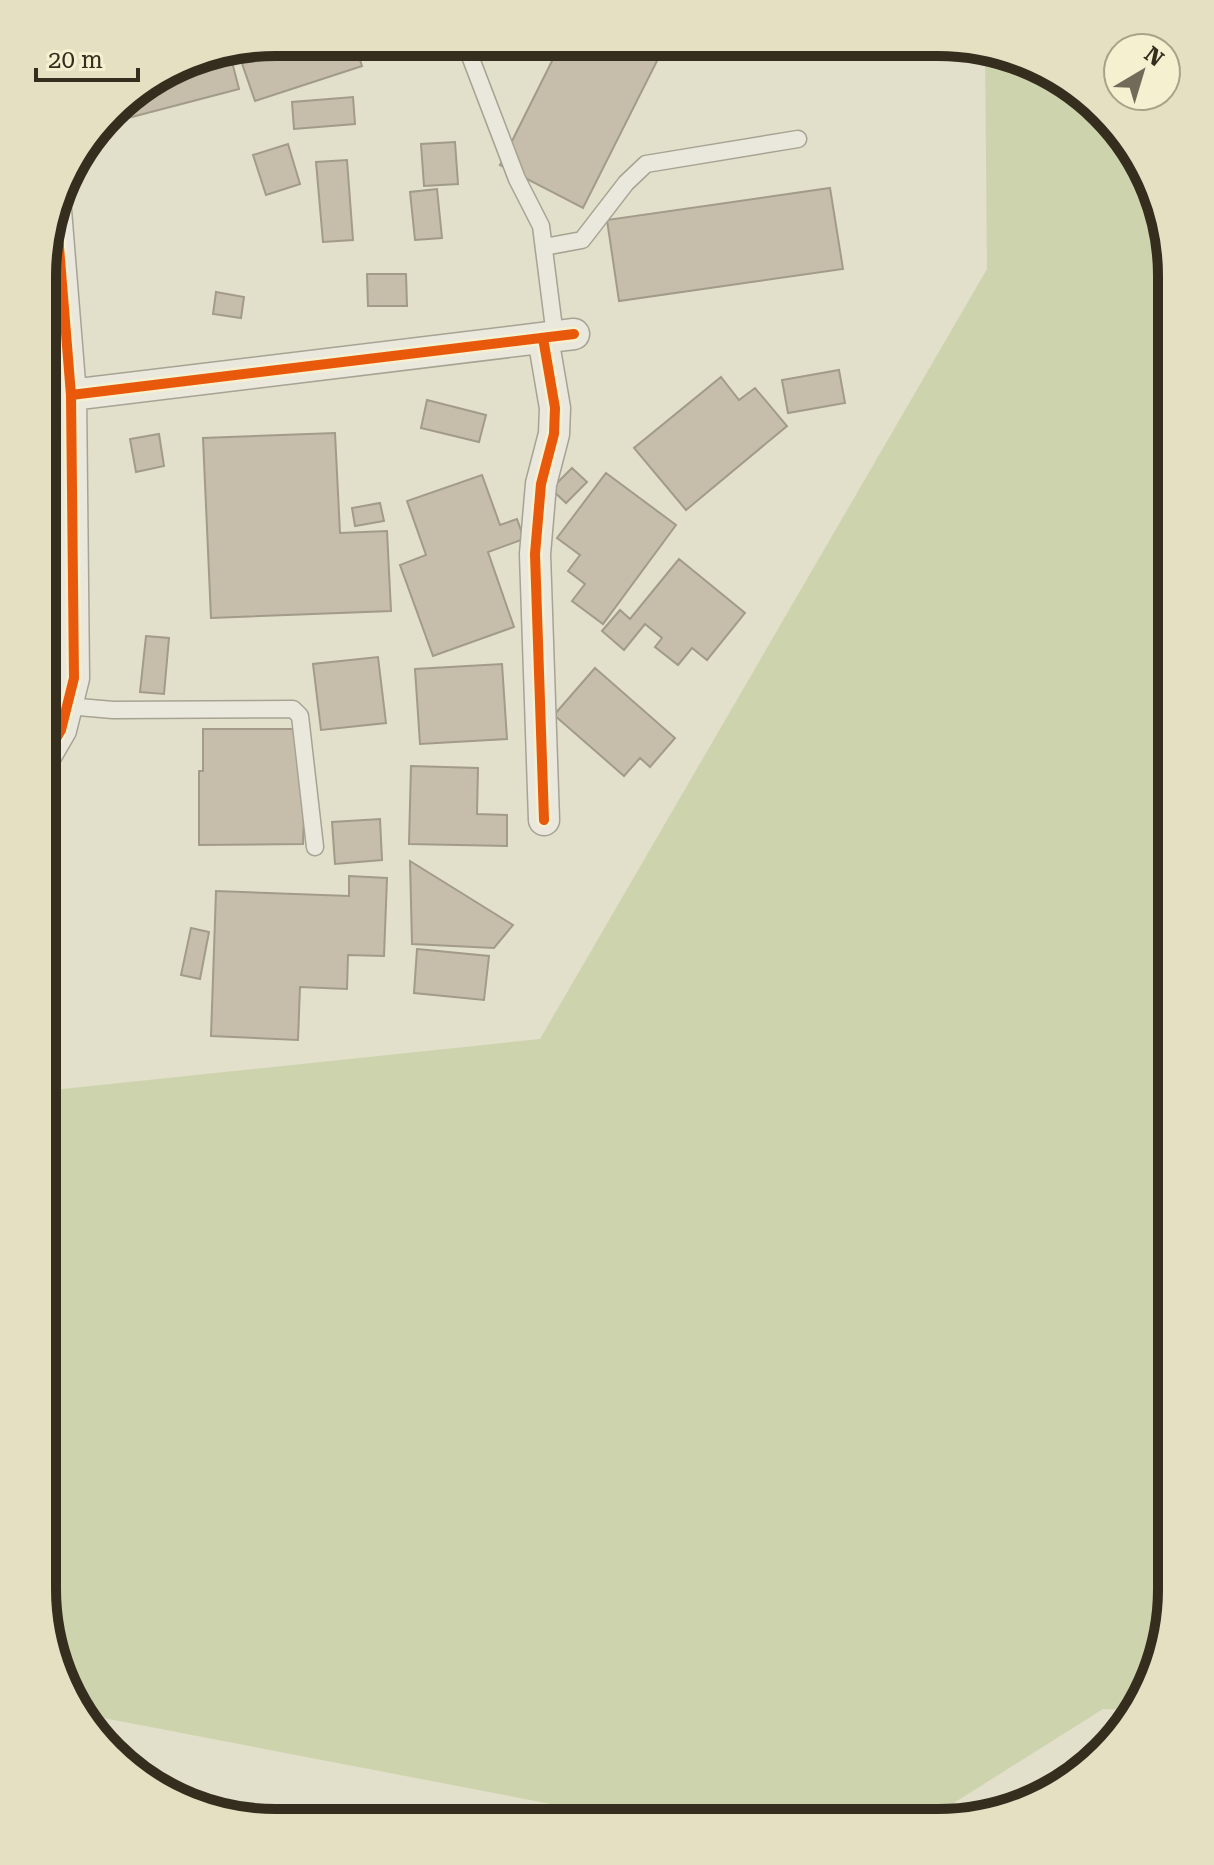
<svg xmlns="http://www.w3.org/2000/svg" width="1214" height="1865" viewBox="0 0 1214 1865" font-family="'Roboto Serif',serif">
<rect width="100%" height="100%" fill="#e2dfca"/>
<path fill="#cdd4ad" d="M985 51 1081 91 1154 186 1172 276 1171 1604 1135 1710 1103 1709 922 1823 645 1822 88 1715 60 1679 42 1589 43 1091 540 1039 987 269Z"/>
<path fill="#c6beab" stroke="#a29b8a" stroke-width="2" d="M276 42H354L362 66 255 101 237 49Z
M561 43H666L583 208 500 165Z
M229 50 239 89 128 118 123 99 201 55Z
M353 97 355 124 294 129 292 102Z
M455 142 458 184 424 186 421 144Z
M288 144 300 184 266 195 253 155Z
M347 160 353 240 323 242 316 162Z
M830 188 843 269 619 301 607 220Z
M437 189 442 238 415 240 410 192Z
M367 274H406L407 306H368Z
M216 292 244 297 241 318 213 314Z
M839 370 845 403 788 413 782 380Z
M721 377 739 400 755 388 787 426 686 510 634 448Z
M427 400 486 415 479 442 421 428Z
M335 433 340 533 387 531 391 611 211 618 203 438Z
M159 434 164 466 136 472 130 439Z
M572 468 587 482 566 503 551 489Z
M606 473 676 525 603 624 572 601 585 584 568 571 580 555 557 538Z
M482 475 500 525 517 519 524 539 488 552 514 627 433 656 400 565 426 555 407 501Z
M380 503 384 521 355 526 352 508Z
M679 559 745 613 707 660 692 648 678 665 655 647 662 638 645 624 624 650 602 631 620 610 630 619Z
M146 636 169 638 164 694 140 692Z
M378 657 386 723 321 730 313 664Z
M502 664 507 739 420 744 415 669Z
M595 668 675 738 650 767 640 758 624 776 554 715Z
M203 729H307L303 844 199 845V771H203Z
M411 766 478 768 477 814 507 815V846L409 844Z
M380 819 382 860 335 864 332 822Z
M410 861 513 925 494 948 412 944Z
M349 876 387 878 384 956 348 955 347 989 300 987 298 1040 211 1036 216 891 349 896Z
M191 928 209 932 200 979 181 975Z
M417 949 489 956 484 1000 414 993Z"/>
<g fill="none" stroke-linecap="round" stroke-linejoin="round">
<g stroke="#a7a394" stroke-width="19">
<path id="service" d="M465 43 517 179 541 226 555 336
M544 247 582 240 626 183 646 164 798 139
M44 367 69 366
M67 706 113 710 293 709 300 716 315 847"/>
</g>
<g stroke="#a7a394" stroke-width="33">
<path id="minor" d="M543 338 555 408 554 434 541 484 535 554 544 820
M71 395 574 334
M43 761 61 730 74 678 71 395 56 210"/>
</g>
<use href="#service" stroke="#eae8dc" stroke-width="16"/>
<use href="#minor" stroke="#eae8dc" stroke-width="30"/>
<g stroke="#f4f0d0" stroke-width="15">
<path id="cycleway" d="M543 338 555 408 554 434 541 484 535 554 544 820
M71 395 574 334
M43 761 61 730 74 678 71 395 56 210"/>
</g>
<use href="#cycleway" stroke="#e8590c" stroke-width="10"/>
</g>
<path d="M0 0H1214V1865H0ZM276 56H938A220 220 0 0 1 1158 276V1589A220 220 0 0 1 938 1809H276A220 220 0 0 1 56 1589V276A220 220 0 0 1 276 56Z" fill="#e5e0c2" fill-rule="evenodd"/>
<path fill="none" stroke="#352d1d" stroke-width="10" d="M276 56H938A220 220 0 0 1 1158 276V1589A220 220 0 0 1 938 1809H276A220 220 0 0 1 56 1589V276A220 220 0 0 1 276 56Z"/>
<g transform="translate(1142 72) rotate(38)"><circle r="38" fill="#f4f0d0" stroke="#a8a288" stroke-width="2"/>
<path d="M0-6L14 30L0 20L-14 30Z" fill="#726b5a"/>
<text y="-12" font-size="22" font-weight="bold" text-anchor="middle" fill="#352d1d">N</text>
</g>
<path d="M36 68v12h102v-12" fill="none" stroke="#352d1d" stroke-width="4"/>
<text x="48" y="68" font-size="24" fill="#352d1d" stroke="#f4f0d0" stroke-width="6" paint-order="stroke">20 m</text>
</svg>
